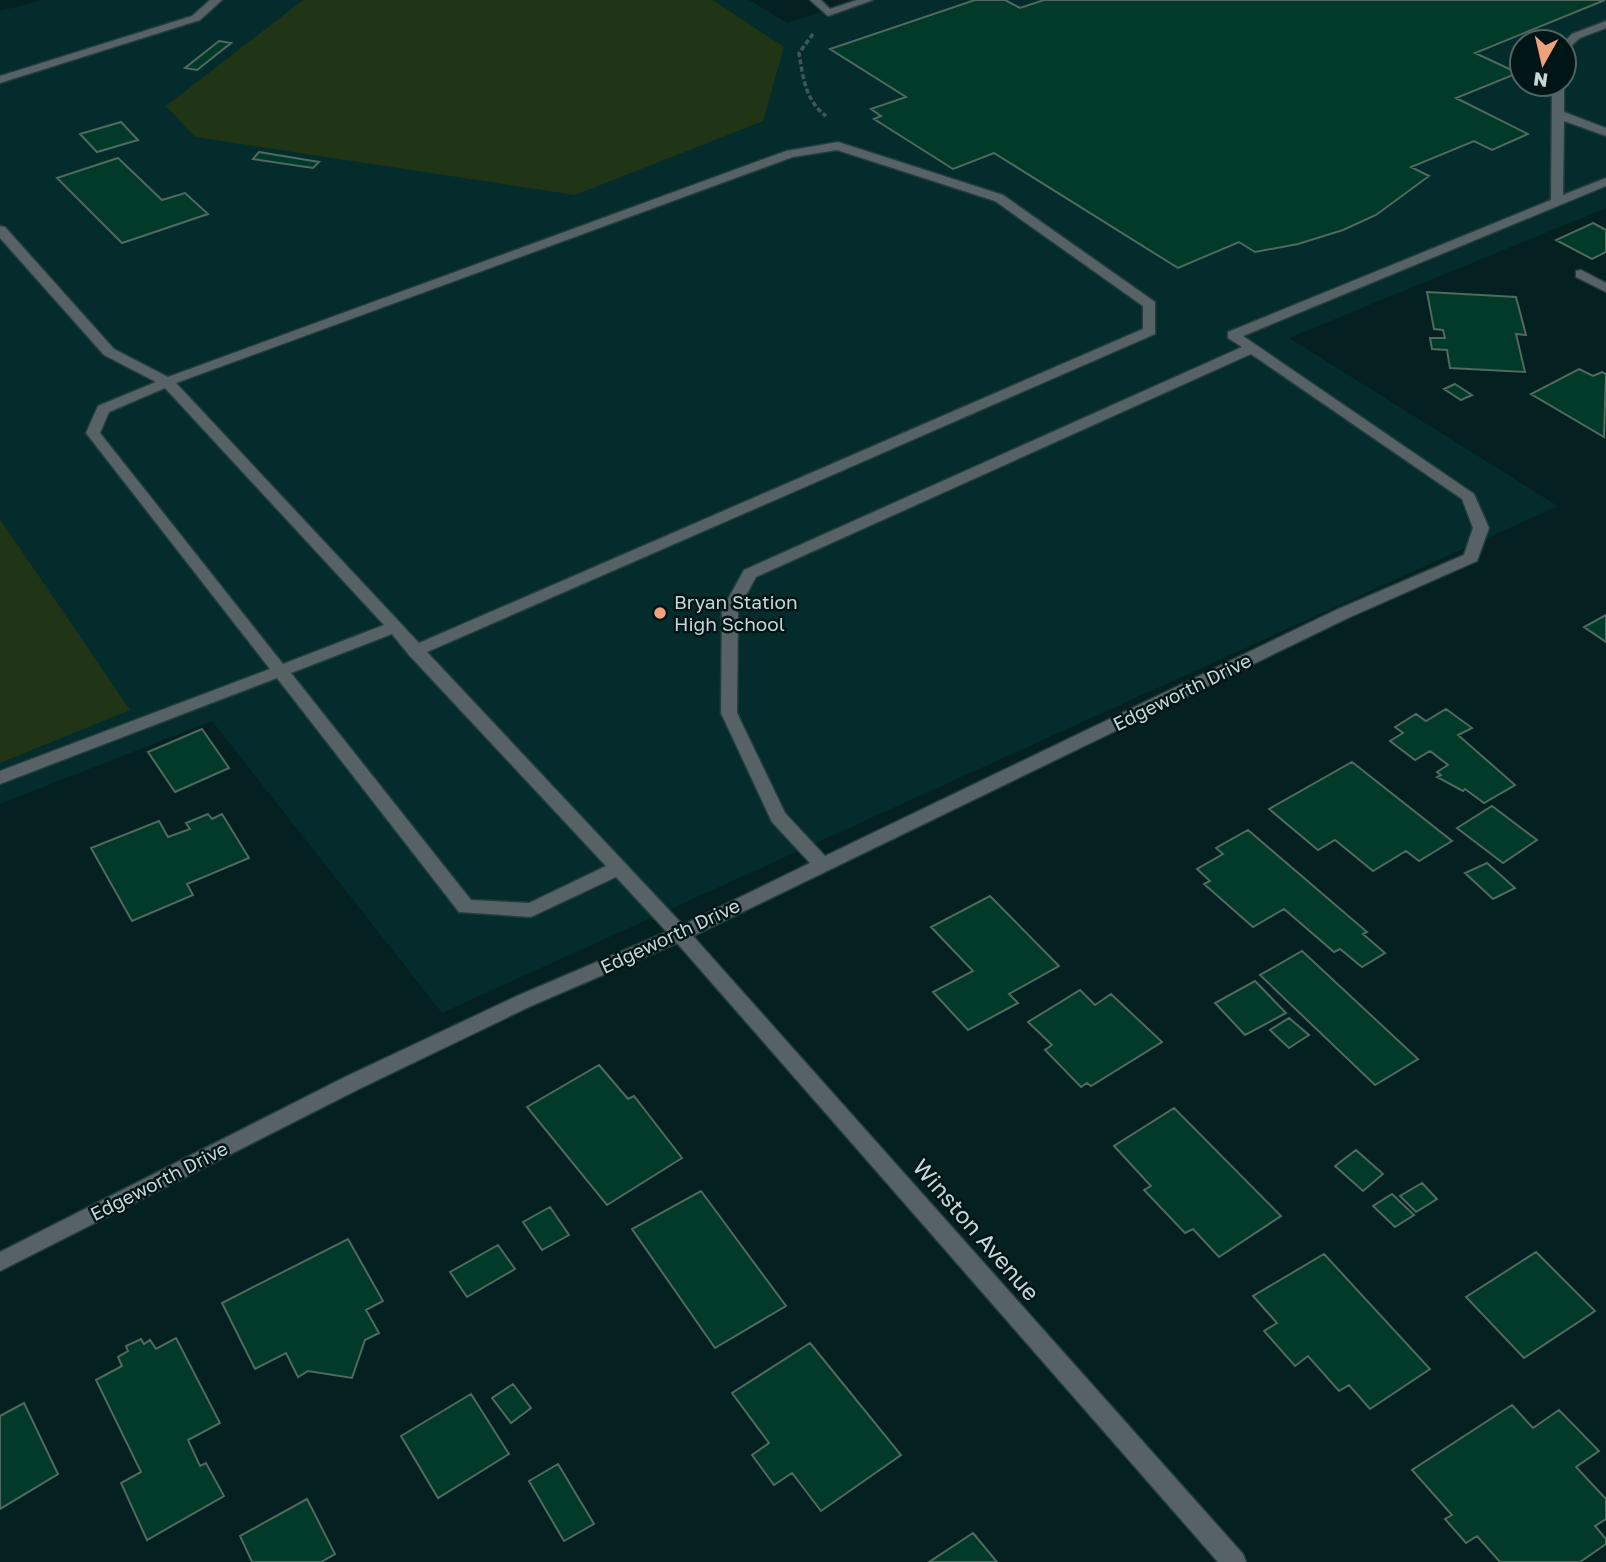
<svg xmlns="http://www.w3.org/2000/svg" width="1606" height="1562" viewBox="0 0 1606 1562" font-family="'Golos Text',sans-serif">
<rect width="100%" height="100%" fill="#042020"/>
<path fill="#042c2d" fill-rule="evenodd" d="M43 0H749L787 23 861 0H1606V208L1289 338 1558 506 442 1013 212 721 0 804V11ZM1522 42H1564V84H1522Z"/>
<path fill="#203416" d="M303 0H713L784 47 763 121 575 195 195 137 166 106Z
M0 519 130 710 0 763Z"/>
<path fill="#013a28" stroke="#51695e" stroke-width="2" d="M975 0H1005L1020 8 1044 0H1605L1475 53 1518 73 1456 98 1528 134 1492 150 1474 141 1411 167 1429 176 1376 215 1343 230 1298 244 1255 252 1239 242 1178 268 994 153 953 169 874 119 881 116 871 109 906 97 830 49Z
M219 41 231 43 197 70 185 68Z
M121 122 138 140 97 152 80 134Z
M259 152 319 162 313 168 253 159Z
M118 158 162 200 185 193 208 214 122 243 57 178Z
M1593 223 1606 230V252L1592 259 1556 240Z
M1427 292 1516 297 1526 335 1516 334 1525 372 1450 368 1447 350 1432 349 1430 338H1445L1443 330 1434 329Z
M1579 369 1593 376 1602 372 1606 374 1604 437 1531 394Z
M1455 384 1472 395 1461 400 1444 389Z
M1606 615V642L1584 627Z
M1446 709 1472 728 1458 735 1515 785 1484 803 1465 789 1463 791 1437 777 1441 775 1437 772 1448 765 1430 751 1415 760 1390 741 1403 733 1395 727 1416 714 1426 721Z
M202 729 229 768 175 792 148 752Z
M1352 762 1452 841 1419 861 1406 851 1373 871 1335 840 1318 850 1269 809Z
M1492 806 1537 840 1503 863 1457 828Z
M208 814 212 819 222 814 249 858 187 884 193 895 132 921 91 848 159 821 168 837 190 829 186 823Z
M1248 830 1367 932 1363 934 1385 953 1362 967 1340 949 1334 952 1284 909 1253 927 1204 884 1210 881 1197 869 1223 854 1216 848Z
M1487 863 1515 888 1493 899 1465 873Z
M990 896 1059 966 1009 994 1018 1003 968 1030 933 992 973 971 931 927Z
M1302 951 1418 1059 1375 1085 1260 975Z
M1255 981 1286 1013 1245 1035 1215 1003Z
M1080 990 1095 1005 1111 994 1162 1042 1091 1086 1087 1083 1081 1087 1045 1050 1052 1045 1028 1022Z
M1289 1018 1309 1035 1289 1048 1270 1030Z
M599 1065 628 1099 634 1096 682 1158 607 1205 527 1107Z
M1174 1108 1281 1216 1219 1257 1193 1229 1185 1233 1144 1190 1151 1186 1114 1146Z
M1356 1150 1383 1174 1363 1191 1335 1166Z
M1422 1183 1437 1199 1416 1212 1400 1196Z
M701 1191 786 1306 715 1348 632 1229Z
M1392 1194 1414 1215 1395 1227 1373 1206Z
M550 1207 569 1235 542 1250 523 1222Z
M348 1239 383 1301 366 1310 379 1333 365 1340 352 1378 308 1371 298 1377 286 1353 255 1369 222 1303Z
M498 1245 515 1269 467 1297 450 1272Z
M1536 1252 1595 1311 1524 1358 1466 1297Z
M1324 1254 1430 1369 1370 1409 1349 1385 1339 1391 1308 1356 1295 1366 1264 1331 1277 1323 1253 1296Z
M176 1338 220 1423 188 1440 200 1466 206 1463 224 1496 147 1540 121 1483 141 1472 96 1380 122 1366 118 1357 128 1351 126 1346 141 1339 144 1344 150 1340 156 1349Z
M810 1343 901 1455 821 1511 792 1473 774 1485 752 1455 769 1443 732 1393Z
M513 1384 531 1408 511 1423 492 1398Z
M471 1394 509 1454 438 1498 401 1436Z
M24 1403 58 1474 0 1509V1416Z
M1512 1405 1533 1428 1559 1410 1599 1451 1576 1467 1606 1499V1519L1595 1526 1606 1539V1544L1580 1562H1500L1477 1536 1466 1543 1445 1519 1452 1515 1412 1470Z
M558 1464 594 1524 564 1541 529 1481Z
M307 1499 335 1554 321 1562H252L240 1536Z
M973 1533 997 1562H929Z"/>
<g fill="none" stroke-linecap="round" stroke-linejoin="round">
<g stroke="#233d3d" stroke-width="3">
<path id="minor" d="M210 0H222L200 20 0 83V76L192 16Z
M810 0H821L830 9 857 0H873L828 16Z
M1606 21V28L1580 38 1564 52V42L1572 34Z
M1552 84H1564V112L1606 128V136L1564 121 1563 195 1606 178V186L1243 336 1474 494 1489 528 1477 561 1348 618 693 936 1243 1554 1246 1562H1218L677 943 531 1006 359 1089 0 1271V1252L345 1077 517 996 667 932 616 877 531 917 459 912 277 678 0 784V771L270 669 86 433 98 406 156 382 104 355 0 238V226L5 227 114 349 168 377 786 151 838 142 1003 195 1155 302V334L427 652 683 925 810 863 772 822 721 713 722 610 744 570 1242 347 1228 338V332L1551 200ZM837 150 995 201 1143 306V329L419 643 176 383 793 157ZM1251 354 1462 499 1473 528 1464 555 1336 610 825 856 785 813 737 713 738 610 756 577ZM165 388 384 625 283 664 100 433 109 412ZM392 634 409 655 606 866 529 903 471 900 291 673Z
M1581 270 1606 283V292L1576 277V271Z"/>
</g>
<path stroke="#3f5757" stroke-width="3.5" stroke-dasharray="5 2.5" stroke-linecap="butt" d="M813 34 799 53C803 77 805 100 826 116"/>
<use href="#minor" fill="#576267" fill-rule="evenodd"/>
</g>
<circle fill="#f1a17b" stroke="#001616" stroke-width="2.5" cx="660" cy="613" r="7"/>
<g text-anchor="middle" stroke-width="5" stroke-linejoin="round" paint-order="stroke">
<g font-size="19" fill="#c7d6d6" stroke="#001616" text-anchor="start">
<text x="674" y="609">Bryan Station<tspan x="674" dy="22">High School</tspan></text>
</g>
<g font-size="19" fill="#c7d6d6" stroke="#001616">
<text transform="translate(1182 692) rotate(-26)" y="7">Edgeworth Drive</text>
<text transform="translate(670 936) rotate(-25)" y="7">Edgeworth Drive</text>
<text transform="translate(159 1181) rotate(-27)" y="7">Edgeworth Drive</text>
</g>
<g font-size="23" fill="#c7d6d6" stroke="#001616">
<text transform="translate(976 1230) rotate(49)" y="8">Winston Avenue</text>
</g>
</g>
<g transform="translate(1543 63) rotate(188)"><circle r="33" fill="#001616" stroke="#506363" stroke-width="2"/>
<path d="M0-5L12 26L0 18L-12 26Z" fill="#f1a17b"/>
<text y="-10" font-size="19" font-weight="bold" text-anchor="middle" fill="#c7d6d6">N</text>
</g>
</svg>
